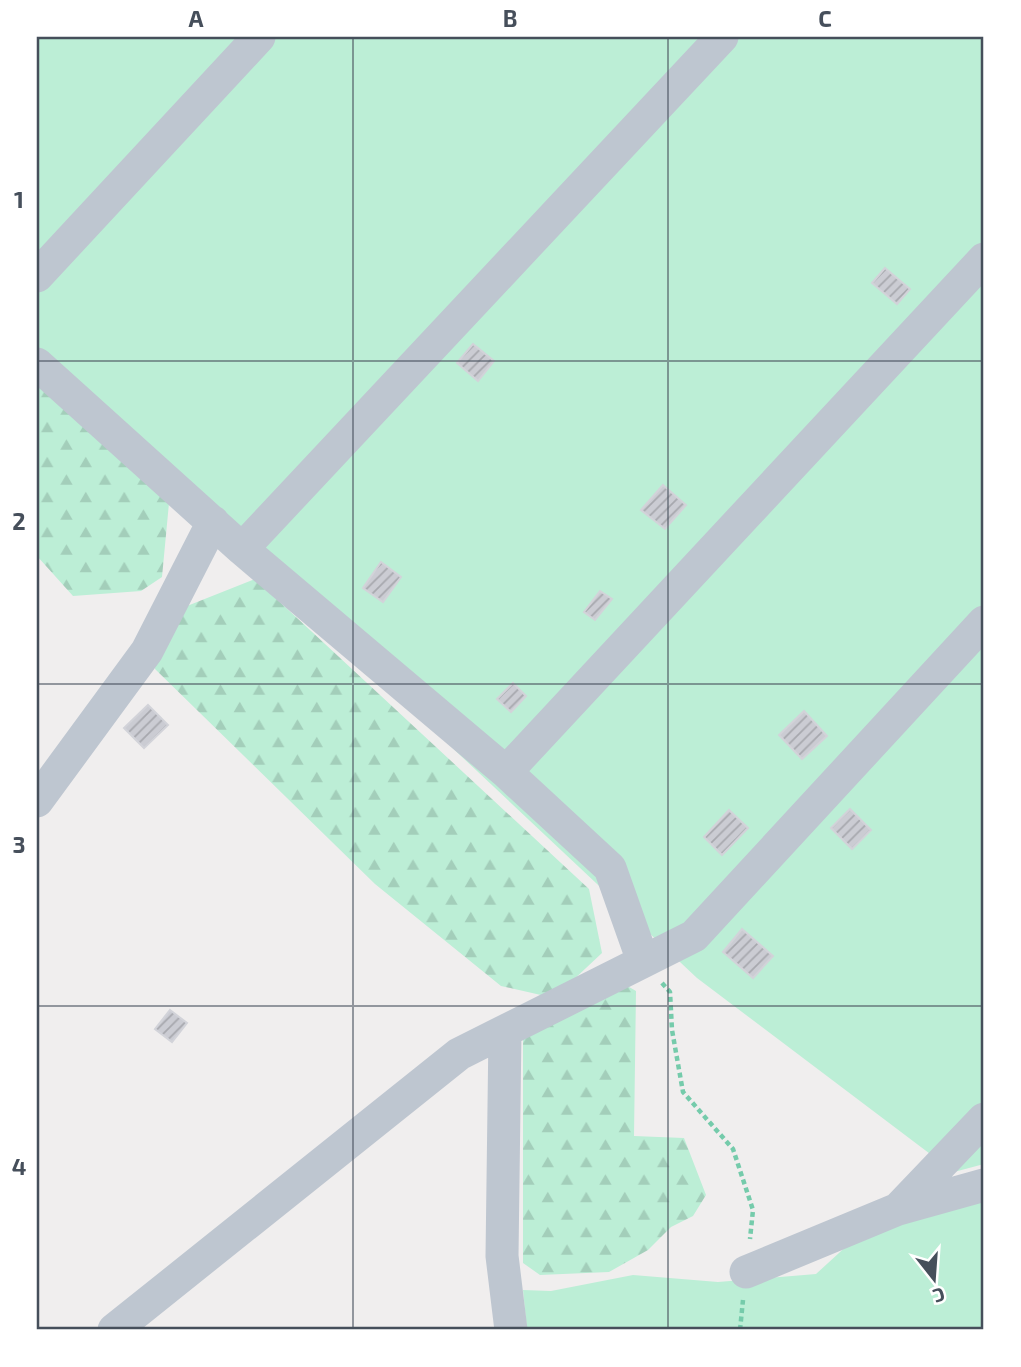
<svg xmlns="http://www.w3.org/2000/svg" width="1021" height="1367" viewBox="0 0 1021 1367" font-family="'Exo 2',sans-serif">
<defs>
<pattern id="forest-firs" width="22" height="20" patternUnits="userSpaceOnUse" patternTransform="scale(1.75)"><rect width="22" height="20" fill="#bceed6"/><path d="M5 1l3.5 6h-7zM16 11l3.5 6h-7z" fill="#a3ceba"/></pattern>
<pattern id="building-hatch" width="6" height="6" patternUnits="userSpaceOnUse" patternTransform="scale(1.75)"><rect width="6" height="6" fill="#cbccd3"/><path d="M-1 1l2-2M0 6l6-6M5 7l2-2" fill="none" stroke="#a7a8ae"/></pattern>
</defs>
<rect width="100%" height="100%" fill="#f0eeee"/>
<path fill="url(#forest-firs)" d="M37 381 169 503 162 577 141 591 73 596 37 556Z
M255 579 589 889 602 953 554 998 501 986 375 884 155 669 156 636 187 606Z
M624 984 636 991 634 1136 684 1138 706 1195 693 1216 671 1227 648 1250 609 1272 540 1275 523 1263V1036Z"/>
<path fill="#bceed6" d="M37 37H984V1164L954 1172 697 978 37 357Z
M984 1197V1330H527L523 1290 551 1291 633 1275 718 1282 816 1274 886 1210Z"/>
<path fill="url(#building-hatch)" stroke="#d2d3d9" stroke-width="2" d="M885 268 910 289 897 304 872 283Z
M473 344 494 361 478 381 457 363Z
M663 485 686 505 665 529 641 510Z
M381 562 401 577 383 602 363 588Z
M600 591 612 599 595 620 584 612Z
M513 683 526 696 511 712 497 699Z
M148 705 168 725 144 748 124 728Z
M804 711 827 736 802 759 779 735Z
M850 809 871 830 852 849 831 828Z
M729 810 748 828 722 855 704 837Z
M742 929 773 956 753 978 723 952Z
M170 1010 187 1023 172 1042 155 1029Z"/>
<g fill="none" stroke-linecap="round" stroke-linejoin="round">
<path stroke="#75cbab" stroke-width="4.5" stroke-dasharray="5 3.5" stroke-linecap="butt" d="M662 983 670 992 672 1030 683 1092 733 1149 753 1210 750 1239
M740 1330 743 1300"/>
<path stroke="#bec6d0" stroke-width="33" d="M37 276 259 37
M37 364 242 549 506 772 610 868 643 961
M242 549 722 37
M506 772 984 259
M37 801 147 651 213 522
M505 1031 502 1256 511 1330
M898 1209 984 1119
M746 1272 898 1209 984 1185
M114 1330 459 1054 694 936 984 622"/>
</g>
<path fill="none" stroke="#464f5b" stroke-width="2" stroke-opacity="0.55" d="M353 37V1330M668 37V1330M37 361H984M37 684H984M37 1006H984"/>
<rect width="1021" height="1367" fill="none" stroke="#ffffff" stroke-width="77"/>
<g transform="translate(934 1279) rotate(163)" stroke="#ffffff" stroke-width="5" paint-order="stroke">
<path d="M0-5L12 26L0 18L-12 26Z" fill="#464f5b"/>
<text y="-10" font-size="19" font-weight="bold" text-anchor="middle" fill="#464f5b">С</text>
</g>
<rect x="38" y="38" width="944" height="1290" fill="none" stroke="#464f5b" stroke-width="2.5"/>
<g font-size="23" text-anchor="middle" font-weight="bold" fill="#464f5b">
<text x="196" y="27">A</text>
<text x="510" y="27">B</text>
<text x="825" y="27">C</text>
<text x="19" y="208">1</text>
<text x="19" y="530">2</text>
<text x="19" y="853">3</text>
<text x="19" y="1175">4</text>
</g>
</svg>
